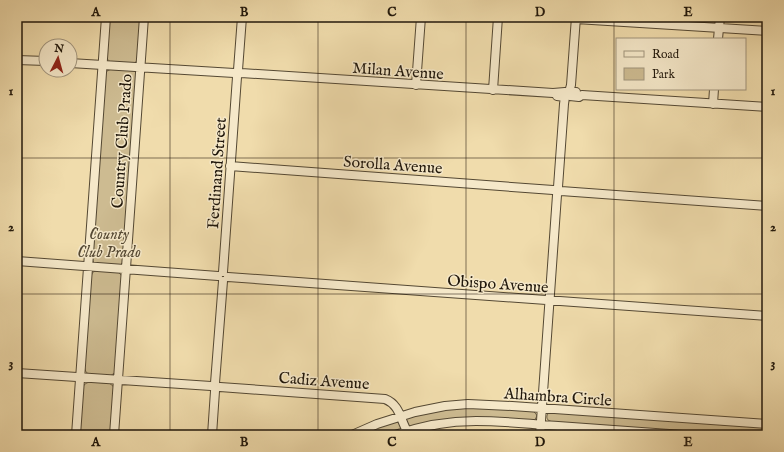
<svg xmlns="http://www.w3.org/2000/svg" width="784" height="452" viewBox="0 0 784 452" font-family="'IM FELL English',serif">
<rect width="100%" height="100%" fill="#f0dcac"/>
<filter id="stains"><feTurbulence type="fractalNoise" baseFrequency=".005" numOctaves="4"/><feColorMatrix values="0 0 0 0 .2 0 0 0 0 .09 0 0 0 0 .02 0 0 0 .5 -.17"/></filter>
<radialGradient id="worn" r=".72"><stop offset=".6" stop-color="#630" stop-opacity="0"/><stop offset="1" stop-color="#630" stop-opacity=".3"/></radialGradient>
<path fill="#cdbb91" stroke="#76694e" d="M109 17H141L138 57 136 62 133 64 112 63 107 59 106 55Z
M111 69 133 70 136 72 137 75 124 261 122 264 119 266 96 264 93 261 92 256 105 74 107 71Z
M96 271 118 272 121 275 123 278 116 371 113 374 110 376 90 375 86 372 84 366 91 276 93 272Z
M89 382 109 383 113 386 115 391 111 435H79L82 388 85 384Z
M484 407 533 411 536 414 537 416 534 421 410 427 407 425 406 420 407 418 443 408Z
M549 412H552L767 428V435H738L552 422 548 420C546 417 547 415 549 412Z
M399 421 402 429 387 435H357L364 432Z"/>
<g fill="none" stroke-linecap="round" stroke-linejoin="round">
<g stroke="#544833" stroke-width="10">
<path id="minor" d="M576 19 767 31
M718 39 720 17
M17 60 46 61
M70 63 234 73
M238 70 242 17
M241 73 553 93 565 92
M416 85 421 17
M493 90 498 17
M576 92H569L571 85 576 17
M557 96 565 97 564 104 558 187
M570 96 579 97 582 95 767 107
M713 104 714 89
M230 166 553 190
M561 191 767 206
M17 261 218 276
M223 272 237 77
M228 277 767 316
M17 373 211 386
M215 383 223 281
M220 387 385 399C400 405 400 419 407 431
M76 435 106 17
M114 435 144 17
M212 435 215 391
M352 435 377 424 415 412 445 406 468 404 512 406 767 424
M395 435C421 426 449 421 476 421 503 421 531 424 558 426 600 429 642 432 683 435
M540 435 557 195"/>
</g>
<use href="#minor" stroke="#f5e8c9" stroke-width="8"/>
</g>
<path fill="none" stroke="#20170b" stroke-width="1" stroke-opacity="0.55" d="M170 17V435M318 17V435M466 17V435M614 17V435M17 158H767M17 294H767"/>
<g text-anchor="middle" stroke-width="3" stroke-linejoin="round" paint-order="stroke">
<g font-size="16" fill="#20170b" stroke="#f5e8c9">
<text transform="translate(398 70) rotate(4)" y="6">Milan Avenue</text>
<text transform="translate(121 141) rotate(-86)" y="6">Country Club Prado</text>
<text transform="translate(393 164) rotate(4)" y="6">Sorolla Avenue</text>
<text transform="translate(216 173) rotate(-86)" y="6">Ferdinand Street</text>
<text transform="translate(498 283) rotate(4)" y="6">Obispo Avenue</text>
<text transform="translate(324 380) rotate(4)" y="6">Cadiz Avenue</text>
<text transform="translate(558 396) rotate(4)" y="6">Alhambra Circle</text>
</g>
<g font-size="16" font-style="italic" fill="#544833" stroke="#f5e8c9">
<text x="109" y="239">County<tspan x="109" dy="18">Club Prado</tspan></text>
</g>
</g>
<rect width="784" height="452" fill="none" stroke="#f0dcac" stroke-width="44"/>
<rect x="616" y="38" width="130" height="52" fill="#f5e8c9" stroke="#a0947d"/>
<rect x="624" y="51" width="20" height="6" fill="#f5e8c9" stroke="#a0947d"/>
<text x="652" y="58" font-size="12" fill="#20170b">Road</text>
<rect x="624" y="68" width="20" height="12" fill="#cdbb91" stroke="#a0947d"/>
<text x="652" y="78" font-size="12" fill="#20170b">Park</text>
<g transform="translate(58 58) rotate(6)"><circle r="19" fill="#f5e8c9" stroke="#a0947d"/>
<path d="M0-3L7 15L0 10L-7 15Z" fill="#8f2418"/>
<text y="-6" font-size="11" font-weight="bold" text-anchor="middle" fill="#20170b">N</text>
</g>
<rect x="22" y="22" width="740" height="408" fill="none" stroke="#20170b" stroke-width="1.5"/>
<g font-size="13" text-anchor="middle" font-weight="bold" fill="#20170b">
<text x="96" y="16">A</text>
<text x="244" y="16">B</text>
<text x="392" y="16">C</text>
<text x="540" y="16">D</text>
<text x="688" y="16">E</text>
<text x="11" y="95">1</text>
<text x="773" y="95">1</text>
<text x="11" y="231">2</text>
<text x="773" y="231">2</text>
<text x="11" y="367">3</text>
<text x="773" y="367">3</text>
<text x="96" y="446">A</text>
<text x="244" y="446">B</text>
<text x="392" y="446">C</text>
<text x="540" y="446">D</text>
<text x="688" y="446">E</text>
</g>
<rect width="100%" height="100%" filter="url(#stains)"/>
<rect width="100%" height="100%" fill="url(#worn)"/>
</svg>
